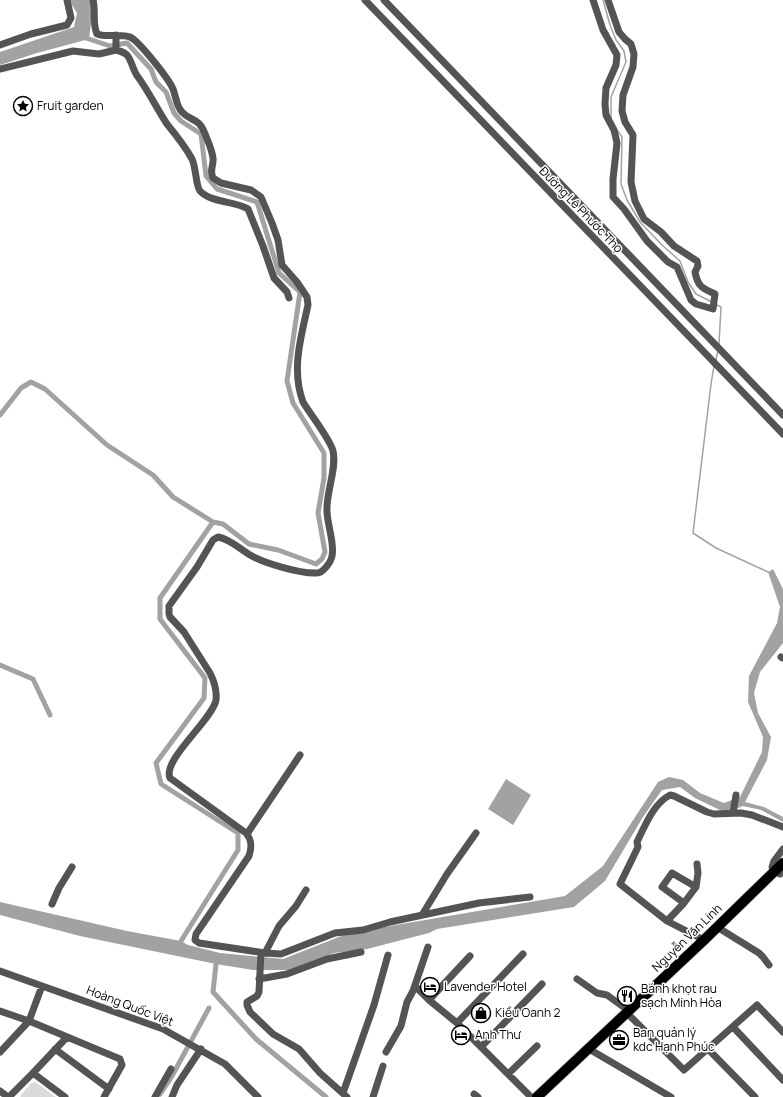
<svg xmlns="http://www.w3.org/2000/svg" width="783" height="1097" viewBox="0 0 783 1097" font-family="Manrope,sans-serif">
<rect width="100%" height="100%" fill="#fff"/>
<path fill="#dbdbdb" d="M35 1082 56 1097H21L20 1096 31 1083Z"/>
<path fill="#a2a2a2" d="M70 0H90L93 9 89 39 37 53 0 65V52L74 27 77 13 70 2Z
M773 569 783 589V643L760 672 754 693 758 713 771 737 767 760 745 802 764 807 783 817V822L761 810 743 806 726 813 695 798 680 787 662 790 643 817 605 881 574 907 437 929 429 933 367 949 334 953 290 970H253L216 964 80 936 0 915V902L127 931 181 941 188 945 220 953 283 959 349 933 565 896 603 866 658 782 669 777 683 780 700 793 724 803 740 797 762 752 763 737 748 702 749 676 777 623 780 607 768 572Z
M506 779 531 795 513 825 488 809Z"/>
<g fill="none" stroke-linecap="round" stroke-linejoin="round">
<path stroke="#a2a2a2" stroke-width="1.5" d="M603 0 610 25 616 40 624 51 626 62 611 97V118
M617 130 622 137 621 184 627 200 640 222 662 245 680 261 688 282 696 294 712 302
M717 305 721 307 719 344
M716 360 718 350
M714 366 711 384 693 533 716 548 768 572"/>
<path stroke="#a2a2a2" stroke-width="5" d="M0 415 21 388 31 382 45 389 107 445 153 475 173 497 213 522 223 524 249 544 278 550 316 564 322 559 325 552 318 513 324 478V453L293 403 287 381 300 292 279 273 257 202 217 189 206 176 201 134 181 121 174 113 166 92 156 82 151 69 127 43 110 46 83 37
M0 665 33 679 50 715
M181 941 238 850V833L161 784 156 763 204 698 205 678 160 619V598L213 522
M216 964 213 992 256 1039 326 1097
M160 1094 172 1076 209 1008"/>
<g stroke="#dbdbdb" stroke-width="12">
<path id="highway" d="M537 1097 704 940 783 863"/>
</g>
<path stroke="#545454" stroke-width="7" d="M93 0C96 11 92 23 97 34 107 38 119 33 130 37 139 41 169 79 173 89 176 96 176 106 182 112 191 122 199 117 205 134 208 141 212 150 213 158 214 166 209 170 213 178L221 183 251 190 261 197 272 223 278 240 282 265 297 282 307 297 308 305C301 337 291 370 303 402 310 414 330 439 333 451 337 469 326 492 327 511 327 524 335 544 332 556 331 562 323 573 317 573 300 574 264 563 250 555 240 549 230 539 218 537L213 540 197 567 169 606V614L170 617 184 632 210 673C214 681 217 691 216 700 213 719 162 760 170 778L246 833C252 840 252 847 249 856L196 934 195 940 199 943 265 953 281 954 335 933 363 930 390 922 479 903 530 897
M365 0 783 434
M384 0 783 415
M593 0 603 30 617 55 616 65 606 88 605 104 606 115 614 130 617 143 613 179V197L624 209 647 241 668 262 677 267 691 300 696 304 713 309 715 294C702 288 698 287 695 272L698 266 697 261 674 246 661 232 644 219 635 201 631 182 633 135 625 122 622 111 623 95 633 67 634 54 631 44 625 39 619 32 608 0
M116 35V50C120 51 124 52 127 55 132 61 133 71 138 77 149 92 157 109 167 124 176 135 185 146 192 159 196 167 196 187 200 191 211 203 236 201 248 209L263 246 274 278 287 292 289 298
M0 45 31 34 67 25 71 18 67 0
M0 69 73 51 99 54 116 50
M781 657 783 658
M733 813 736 795
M247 834 300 755
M783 849 774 861 772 867 775 871 780 874 783 872
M696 887 698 873 697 864
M684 903 696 887 672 873 662 887 684 903 667 921 704 940
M52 904 59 888 72 867
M422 915 447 874 476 833
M667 921 620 884 638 847 637 842C645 826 653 804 670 795L674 796 707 812 714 814 741 813 752 815 783 827
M717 927 759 953 763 957 769 965
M261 953 259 992 257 996 247 1002V1005L250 1012 273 1034 299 1049 320 1073 347 1097
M265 953 279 926 296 906 306 890
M0 971 163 1029 225 1064 258 1097
M259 979 287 974 327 959 361 952
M577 979 597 993 607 995 629 1011
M415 986 429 1000 457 1023 531 1097
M429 1000 470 956
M0 1011 29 1021 120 1059 122 1065 104 1097
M627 1013 684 1070 757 1005 783 1032
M457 1023 523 954
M733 1027 783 1080
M481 1047 542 984
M55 1049 109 1089
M589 1049 671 1097
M708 1049 755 1097
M0 1052 29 1021 42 986
M386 1052 401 1026 407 1002 413 991 428 947
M33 1073 65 1097
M508 1074 537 1046
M0 1091 8 1097
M343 1093 374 1005 388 955
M474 1094 478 1097
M9 1097 33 1073 67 1037
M155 1097 171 1069
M172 1097 177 1085 201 1049
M373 1097 383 1066"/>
<use href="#highway" stroke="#000" stroke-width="10"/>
</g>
<defs>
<g id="sight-ring" transform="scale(1)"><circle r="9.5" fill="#fff" stroke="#000" stroke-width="1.5"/><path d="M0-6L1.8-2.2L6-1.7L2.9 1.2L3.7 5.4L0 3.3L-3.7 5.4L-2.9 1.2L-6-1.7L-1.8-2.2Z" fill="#000"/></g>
<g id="hotel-ring" transform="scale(1)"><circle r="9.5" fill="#fff" stroke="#000" stroke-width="1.5"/><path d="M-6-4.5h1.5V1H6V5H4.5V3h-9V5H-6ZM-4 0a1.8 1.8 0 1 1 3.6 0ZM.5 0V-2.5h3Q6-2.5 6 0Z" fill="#000"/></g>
<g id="restaurant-ring" transform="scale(1)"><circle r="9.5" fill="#fff" stroke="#000" stroke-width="1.5"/><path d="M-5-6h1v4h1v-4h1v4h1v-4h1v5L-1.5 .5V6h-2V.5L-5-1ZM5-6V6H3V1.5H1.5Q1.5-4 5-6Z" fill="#000"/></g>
<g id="shop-ring" transform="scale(1)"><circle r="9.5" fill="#fff" stroke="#000" stroke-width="1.5"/><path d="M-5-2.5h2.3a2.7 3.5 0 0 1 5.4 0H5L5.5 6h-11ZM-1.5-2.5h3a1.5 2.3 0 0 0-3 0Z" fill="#000"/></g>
<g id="office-ring" transform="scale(1)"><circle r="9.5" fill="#fff" stroke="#000" stroke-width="1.5"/><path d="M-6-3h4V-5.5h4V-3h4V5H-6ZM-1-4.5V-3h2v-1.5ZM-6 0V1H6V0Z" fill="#000"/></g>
</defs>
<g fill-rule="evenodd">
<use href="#sight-ring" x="23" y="106"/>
<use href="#hotel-ring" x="430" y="987"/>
<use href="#restaurant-ring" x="627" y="996"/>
<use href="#shop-ring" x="481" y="1013"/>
<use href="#hotel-ring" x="461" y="1035"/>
<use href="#office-ring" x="619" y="1040"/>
</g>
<g text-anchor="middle" stroke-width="3" stroke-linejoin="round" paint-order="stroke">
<g font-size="12" fill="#000" stroke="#fff" text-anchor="start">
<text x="37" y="110">Fruit garden</text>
<text x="444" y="991">Lavender Hotel</text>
<text x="641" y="993">Bánh khọt rau<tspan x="641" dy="14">sạch Minh Hòa</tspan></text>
<text x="495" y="1017">Kiều Oanh 2</text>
<text x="633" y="1037">Ban quản lý<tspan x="633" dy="14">kdc Hạnh Phúc</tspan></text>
<text x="475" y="1039">Anh Thư</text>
</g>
<g font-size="12" fill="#000" stroke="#fff">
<text transform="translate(581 210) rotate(46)" y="4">Đường Lê Phước Thọ</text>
<text transform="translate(687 938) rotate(-44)" y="4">Nguyễn Văn Linh</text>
<text transform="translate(130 1006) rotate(21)" y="4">Hoàng Quốc Việt</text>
</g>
</g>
</svg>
